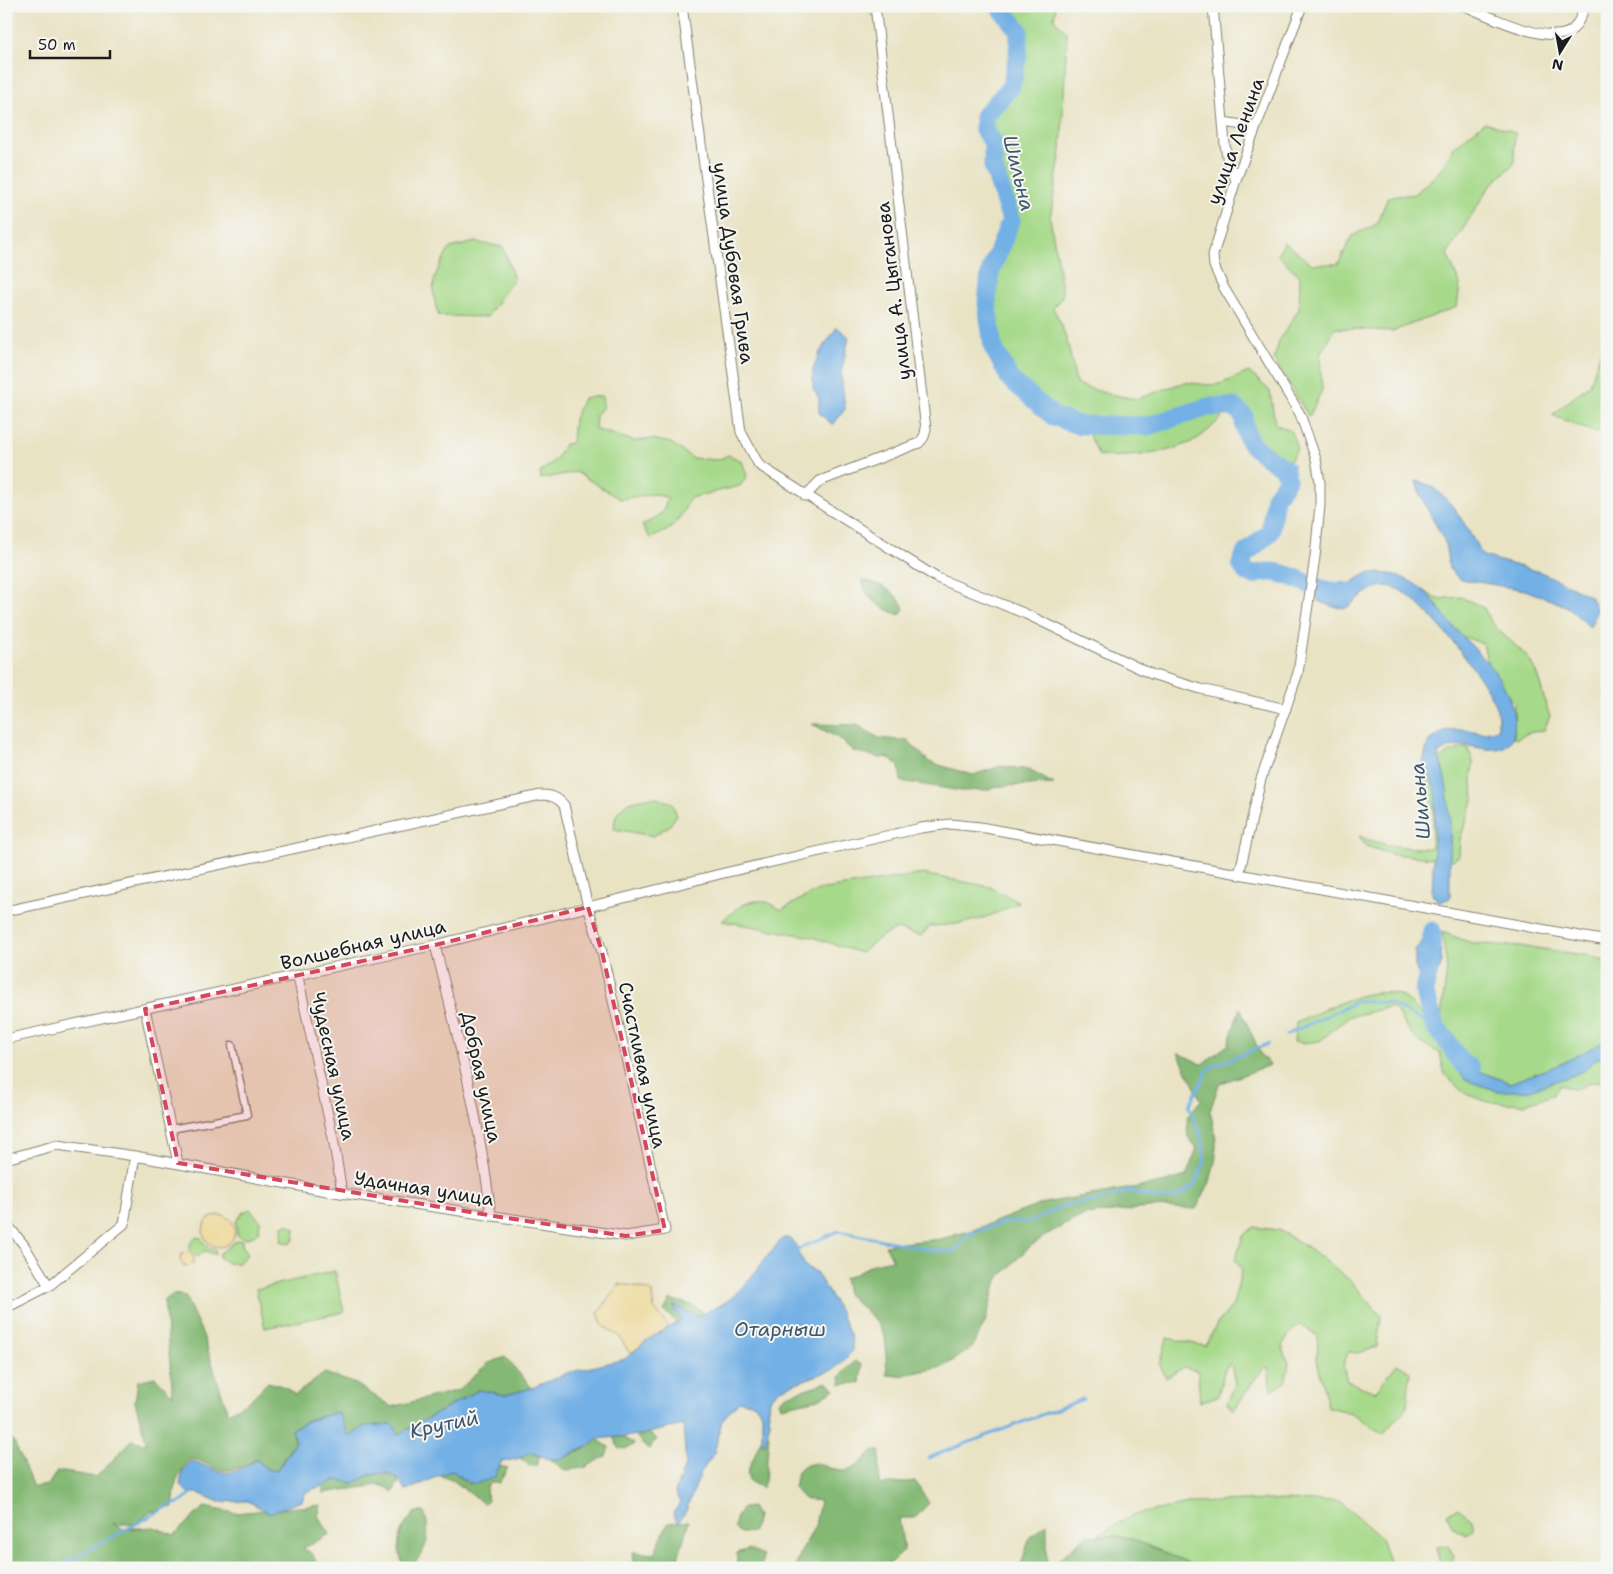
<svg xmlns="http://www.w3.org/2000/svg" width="1613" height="1574" viewBox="0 0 1613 1574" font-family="'Shantell Sans',sans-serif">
<rect width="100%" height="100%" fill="#f6f6f2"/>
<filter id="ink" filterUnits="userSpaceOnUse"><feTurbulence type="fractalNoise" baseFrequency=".02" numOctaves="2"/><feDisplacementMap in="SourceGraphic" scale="10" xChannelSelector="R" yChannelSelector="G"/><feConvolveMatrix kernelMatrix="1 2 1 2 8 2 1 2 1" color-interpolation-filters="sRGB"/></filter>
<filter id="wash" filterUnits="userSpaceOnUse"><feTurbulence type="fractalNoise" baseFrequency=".0096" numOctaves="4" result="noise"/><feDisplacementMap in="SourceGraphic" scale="20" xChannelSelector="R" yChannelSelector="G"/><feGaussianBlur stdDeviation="1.12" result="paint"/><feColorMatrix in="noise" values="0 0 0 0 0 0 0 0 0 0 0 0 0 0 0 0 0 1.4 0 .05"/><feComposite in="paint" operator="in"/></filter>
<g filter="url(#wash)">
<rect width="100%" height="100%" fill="#e9e3c4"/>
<path fill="#a6d989" stroke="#617a52" d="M999 6H1056L1054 19 1067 33 1061 151 1050 218 1063 295 1053 308C1067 332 1071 357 1076 384L1108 394 1137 399 1185 382 1208 385 1220 384 1249 372 1270 391 1275 424 1291 431 1297 449 1285 469C1262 452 1243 448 1244 416L1234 407C1222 416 1208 433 1195 440 1167 455 1130 457 1099 456L1088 433 1078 425 1053 416 1010 379 993 347 987 303 990 273 1011 220 993 166V142L984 130V116L1011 87 1018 55 1019 31Z
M1485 122 1515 132 1514 164 1490 186 1447 254 1460 284 1457 307 1393 331 1335 328 1320 355 1322 390 1309 417 1274 360 1279 341 1299 309 1300 276 1278 255 1284 242 1312 264H1338L1352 236 1377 224 1388 197 1415 194 1438 173 1455 146Z
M475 242 503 247 514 279 487 317 439 316C428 284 434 275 450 248Z
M1607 333V422L1596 433 1552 415 1590 384Z
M602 396 603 407 596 415 595 429 634 441 652 439 671 443 692 458 717 460 729 455 742 461 747 476 740 486 690 498C677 523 677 528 650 538L642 526 662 513 668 498 654 494 620 499 576 472 541 479 540 473 556 459 565 444 572 443 574 419 583 398Z
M1408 586 1422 589 1436 599 1461 597 1484 608C1493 633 1515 640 1530 661 1541 678 1542 697 1550 716L1544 730 1528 733 1517 739 1514 738V702L1492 681 1483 644 1450 631Z
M1467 747 1473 760 1472 782 1474 798 1460 839 1459 856 1453 860 1390 854 1366 846 1359 836C1377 845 1411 849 1431 848L1434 810 1424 770 1436 777C1439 753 1446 753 1467 747Z
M654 797 672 803 677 815 669 826 653 836 614 829C615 802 632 800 654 797Z
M923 874 990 887 1019 902C988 919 965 925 930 926L921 936 897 929 880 937 861 953 812 937 722 921C743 903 757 892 781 910L818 890Z
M1442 932 1472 943 1537 948 1590 956 1607 962V1080L1591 1082 1575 1090 1559 1085 1553 1095 1524 1104 1488 1102 1464 1093 1445 1075 1440 1053C1428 1048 1418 1042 1410 1032 1401 1022 1404 1017 1391 1007L1348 1017 1320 1041 1303 1043 1294 1042 1296 1023C1322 1011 1366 986 1395 994 1413 999 1426 1022 1439 1033L1447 968Z
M250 1209 260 1221 259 1231 254 1236 243 1239 237 1235 236 1221 242 1213Z
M288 1224 295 1229 294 1240 289 1244 281 1241 283 1226Z
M1254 1227 1279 1230 1312 1250 1351 1281 1381 1316 1377 1347 1359 1353 1348 1352 1343 1366 1347 1381 1375 1392 1397 1364 1410 1372 1407 1407 1383 1434 1351 1413 1328 1407 1317 1360 1318 1336 1300 1324 1289 1334 1282 1346 1289 1364 1285 1383 1271 1391 1268 1366 1257 1376 1234 1410 1227 1404 1235 1384 1231 1363 1225 1368 1218 1396 1200 1402 1198 1371 1184 1367 1166 1378 1160 1365 1167 1338 1205 1346 1217 1324 1233 1305 1242 1269 1235 1260 1243 1236Z
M200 1237 206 1246 216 1251 215 1255 206 1251 197 1256 188 1248 194 1238Z
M237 1240 242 1241V1245L247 1252V1255L238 1263H228L220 1258 219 1254Z
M335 1271 344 1312 265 1328 256 1289Z
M1268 1500 1339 1501 1381 1538 1392 1568H1201L1127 1537 1098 1535 1132 1515 1193 1503Z
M1457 1508 1472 1520 1474 1530 1467 1535 1452 1527 1447 1513Z
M1447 1545 1454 1555 1450 1568H1440L1437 1547Z"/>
<path fill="#84b975" stroke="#506a48" d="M862 580C881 584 895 590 904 608L900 615C881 608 866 600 862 580Z
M812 724 857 725 879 738 909 741 929 762 973 775 1001 766 1029 770 1054 784 1001 786 986 790 961 791 901 781 899 766 887 757 880 758 853 751 840 739Z
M1240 1008 1261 1055 1270 1065 1219 1084 1210 1111 1216 1138V1157L1210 1182 1196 1209 1158 1207 1084 1215 1049 1233 1028 1248 997 1280 985 1322 972 1348 943 1367 899 1376 887 1375 885 1336 875 1320 847 1294 844 1278 853 1275 873 1264 893 1260 885 1245 941 1239 976 1229 1044 1203 1162 1183 1186 1176 1197 1148 1188 1137 1187 1117 1201 1100 1178 1053 1202 1064 1228 1045Z
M173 1294 185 1296 203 1335 228 1413 249 1401 268 1382 285 1387 295 1395 325 1373 356 1384 392 1407 459 1390 487 1364 505 1357 532 1388 505 1395 479 1390 399 1434 391 1424 366 1426 349 1437 338 1412 310 1419 292 1429 295 1441 276 1471 266 1469 257 1459C248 1464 232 1472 222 1470 209 1468 204 1459 189 1459L176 1481 173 1507 151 1512 135 1524H113L123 1529 154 1527 174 1535 204 1507 235 1513 321 1505 318 1516 330 1534 303 1548 312 1554 320 1568H6V1431L15 1444 33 1487 48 1485 57 1471 96 1477 132 1440 147 1444 135 1402 138 1381 155 1377 173 1395 164 1301Z
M670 1300C682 1302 693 1304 703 1312L697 1317 675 1306V1311L682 1320 677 1323 664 1311Z
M855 1361 862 1365 860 1383 841 1384 840 1376Z
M827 1382 835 1389 819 1399 781 1407 779 1401 787 1395Z
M647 1432 657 1439 649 1449 643 1445 636 1435Z
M763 1435H769L765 1481 762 1488 749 1481 747 1473Z
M621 1436 634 1444 627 1449 619 1448 613 1437Z
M597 1439 609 1447 606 1456 584 1468 565 1470 549 1459C566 1459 586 1451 597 1439Z
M873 1450 880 1451 879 1485 915 1481 929 1503 915 1518H899L904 1551 885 1568H795L801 1552 815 1526 820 1501 804 1499 794 1488 797 1471C820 1452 830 1478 852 1469 860 1466 867 1456 873 1450Z
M530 1452 540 1456 536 1466H530L520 1458Z
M499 1466 508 1468 499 1483H491L487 1486 486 1492 488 1501 484 1504 454 1481 438 1475 453 1471 467 1484 495 1477Z
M386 1473 397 1478 398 1483 393 1492 386 1487 379 1485 323 1493 322 1485 337 1480 354 1483 369 1475Z
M752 1507 757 1516 753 1532 741 1533 734 1528 737 1516 743 1508Z
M415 1512H424C431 1533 428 1548 413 1565L402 1562C395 1538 399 1531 415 1512Z
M689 1521 675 1568H635L633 1552 654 1554 668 1523Z
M1047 1523V1568H1020L1030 1537Z
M1087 1535 1127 1537 1201 1568H1049Z
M749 1549 763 1555 761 1568H737V1553Z"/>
<path fill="#eeda9e" stroke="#857b5d" d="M203 1231a16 16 0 1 1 32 0a16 16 0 1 1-32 0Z
M180 1259a7 7 0 1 1 14 0a7 7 0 1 1-14 0Z
M619 1284 635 1286 652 1292 654 1308 669 1327 649 1339 630 1354 619 1336 603 1326 598 1313Z"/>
<path fill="#73b0e5" stroke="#486680" d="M837 327 849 337 841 373 845 409 833 425 819 413V398L813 389V369L820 352Z
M1416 481C1449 487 1467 530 1483 556L1543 573 1590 596 1597 610 1590 627 1566 606 1525 590 1460 579 1449 569 1445 542 1420 495Z
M1368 573C1388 573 1397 573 1415 584 1430 593 1439 609 1450 623 1476 652 1509 676 1514 718 1515 726 1515 737 1509 743 1492 761 1464 733 1438 754 1455 801 1449 850 1450 898L1440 902 1432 895 1436 791 1423 763 1428 742 1444 731 1464 729 1482 733 1498 729C1498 723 1498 715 1497 710 1489 683 1419 592 1392 587 1372 583 1361 598 1346 608L1333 607 1318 601 1320 586 1335 592Z
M1426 937 1439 940C1445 970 1441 967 1424 990L1415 966V950Z
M1607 1040V1055L1596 1059 1585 1070 1574 1075 1527 1091H1498L1465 1080 1450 1058 1457 1048 1474 1069 1510 1083 1563 1063Z
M783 1238H790L799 1250 797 1251 806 1267 816 1272 839 1310 851 1337 853 1351 835 1369 780 1389 771 1397 768 1406 770 1422 765 1444 762 1443V1414L754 1403 739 1401 722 1420 714 1454 701 1472 686 1511 678 1523 673 1513 680 1503 675 1492 686 1463 683 1425 640 1435 597 1439 591 1445 561 1459H549L530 1452 520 1458 501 1462 495 1477C472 1486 471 1487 453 1471 436 1475 423 1485 406 1490L397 1478 386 1473 369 1475 354 1483 337 1480 306 1492 302 1501 269 1513 248 1501 219 1502 198 1493H188L180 1485 182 1474 190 1461C203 1462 219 1476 232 1472 240 1470 249 1464 257 1460L266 1469 277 1471 296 1441 292 1429 310 1420 338 1412 349 1437 365 1426 392 1424 399 1434 479 1390 505 1395 532 1388 567 1373 625 1359 649 1339 682 1320 675 1311 674 1305 697 1317C708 1310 722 1306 731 1298 752 1280 764 1258 783 1238Z"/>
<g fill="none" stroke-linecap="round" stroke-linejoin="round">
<path stroke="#73b0e5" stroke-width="3" d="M1286 1035 1358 1001 1390 1003 1436 1029
M796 1250 838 1231 932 1250 953 1252 971 1233 1004 1222 1032 1221 1065 1205 1101 1200 1131 1191 1157 1199 1178 1197 1194 1185 1205 1161 1201 1135 1189 1106 1209 1068 1268 1044
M928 1458 1083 1399
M6 1567 46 1568
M56 1568 167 1507 183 1501 195 1490"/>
<path stroke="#73b0e5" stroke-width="19" d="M999 6 1019 31 1018 55 1011 87 984 116V130L993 142V166L1011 220 990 273 987 303 993 347 1010 379 1053 416 1078 425 1148 426 1208 407H1234L1244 416C1243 448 1262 452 1285 469L1287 480 1275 497 1270 532 1245 554 1241 564 1246 572 1254 575C1288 562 1312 596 1343 591
M1432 931 1431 962 1424 991 1436 1029 1444 1037 1462 1063 1471 1069"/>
</g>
</g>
<g filter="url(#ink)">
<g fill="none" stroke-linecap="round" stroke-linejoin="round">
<g stroke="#828070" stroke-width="9">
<path id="pedestrian" d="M171 1129 247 1115 232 1045"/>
</g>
<g stroke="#828070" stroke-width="11">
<path id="minor" d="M682 6 741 432 759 465 937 578 1026 614 1151 674 1201 689 1286 709
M1213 6 1225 145 1228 162 1236 180
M1465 6C1486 15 1552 47 1572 30 1579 24 1582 14 1585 6
M1223 122 1256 127
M805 496 820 481 919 443 924 437 926 429 875 6
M1239 875 1261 779 1298 673 1315 557 1320 505V482L1316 459 1300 414 1224 288 1214 266 1213 255 1236 180 1302 6
M6 911 541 795C551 795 557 797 564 805L588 907 602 952 665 1230 626 1236 321 1190 135 1156 57 1145 6 1159
M435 945C457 1034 481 1125 491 1216
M298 977 333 1138 342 1192
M145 1009 178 1163
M6 1039 435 945 724 873 921 828 950 824 980 827 1607 941
M6 1223 24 1245 49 1286
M6 1308 49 1286 124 1224 135 1156"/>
</g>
<use href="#pedestrian" stroke="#fff" stroke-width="6"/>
<use href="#minor" stroke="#fff" stroke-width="9"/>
</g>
</g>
<path fill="#d1495b" fill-opacity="0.2" stroke="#d1495b" stroke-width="4" stroke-dasharray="10 6" stroke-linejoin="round" d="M588 907 602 952 665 1230 626 1236 500 1217 178 1163 145 1009 435 945Z"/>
<g text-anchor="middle" stroke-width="4" stroke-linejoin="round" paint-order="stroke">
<g font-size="19" fill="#1c1c1c" stroke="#f6f6f2">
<text transform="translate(1235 141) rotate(-70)" y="7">улица Ленина</text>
<text transform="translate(734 263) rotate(82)" y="7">улица Дубовая Грива</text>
<text transform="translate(893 291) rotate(-97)" y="7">улица А. Цыганова</text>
<text transform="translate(363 944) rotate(-13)" y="7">Волшебная улица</text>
<text transform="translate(643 1065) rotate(78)" y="7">Счастливая улица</text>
<text transform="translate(334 1066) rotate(78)" y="7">Чудесная улица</text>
<text transform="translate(482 1077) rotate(78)" y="7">Добрая улица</text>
<text transform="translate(424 1188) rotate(9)" y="7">Удачная улица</text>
</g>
<g font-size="20" font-style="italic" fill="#3f576c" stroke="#f6f6f2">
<text transform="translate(1019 173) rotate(76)" y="7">Шильна</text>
<text transform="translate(1420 801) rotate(-95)" y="7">Шильна</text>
<text x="780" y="1336">Отарныш</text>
<text transform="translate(444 1424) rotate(-12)" y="7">Крутий</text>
</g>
</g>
<rect width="1613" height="1574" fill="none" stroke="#f6f6f2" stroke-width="25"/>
<g transform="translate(1560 52) rotate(191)" stroke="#f6f6f2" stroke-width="4" paint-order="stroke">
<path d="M0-4L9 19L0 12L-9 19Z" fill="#1c1c1c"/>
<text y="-8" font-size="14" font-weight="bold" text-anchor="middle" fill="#1c1c1c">N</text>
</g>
<path d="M30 50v8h80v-8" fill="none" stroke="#1c1c1c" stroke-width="2.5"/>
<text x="38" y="50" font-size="15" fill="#1c1c1c" stroke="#f6f6f2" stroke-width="4" paint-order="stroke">50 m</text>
</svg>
